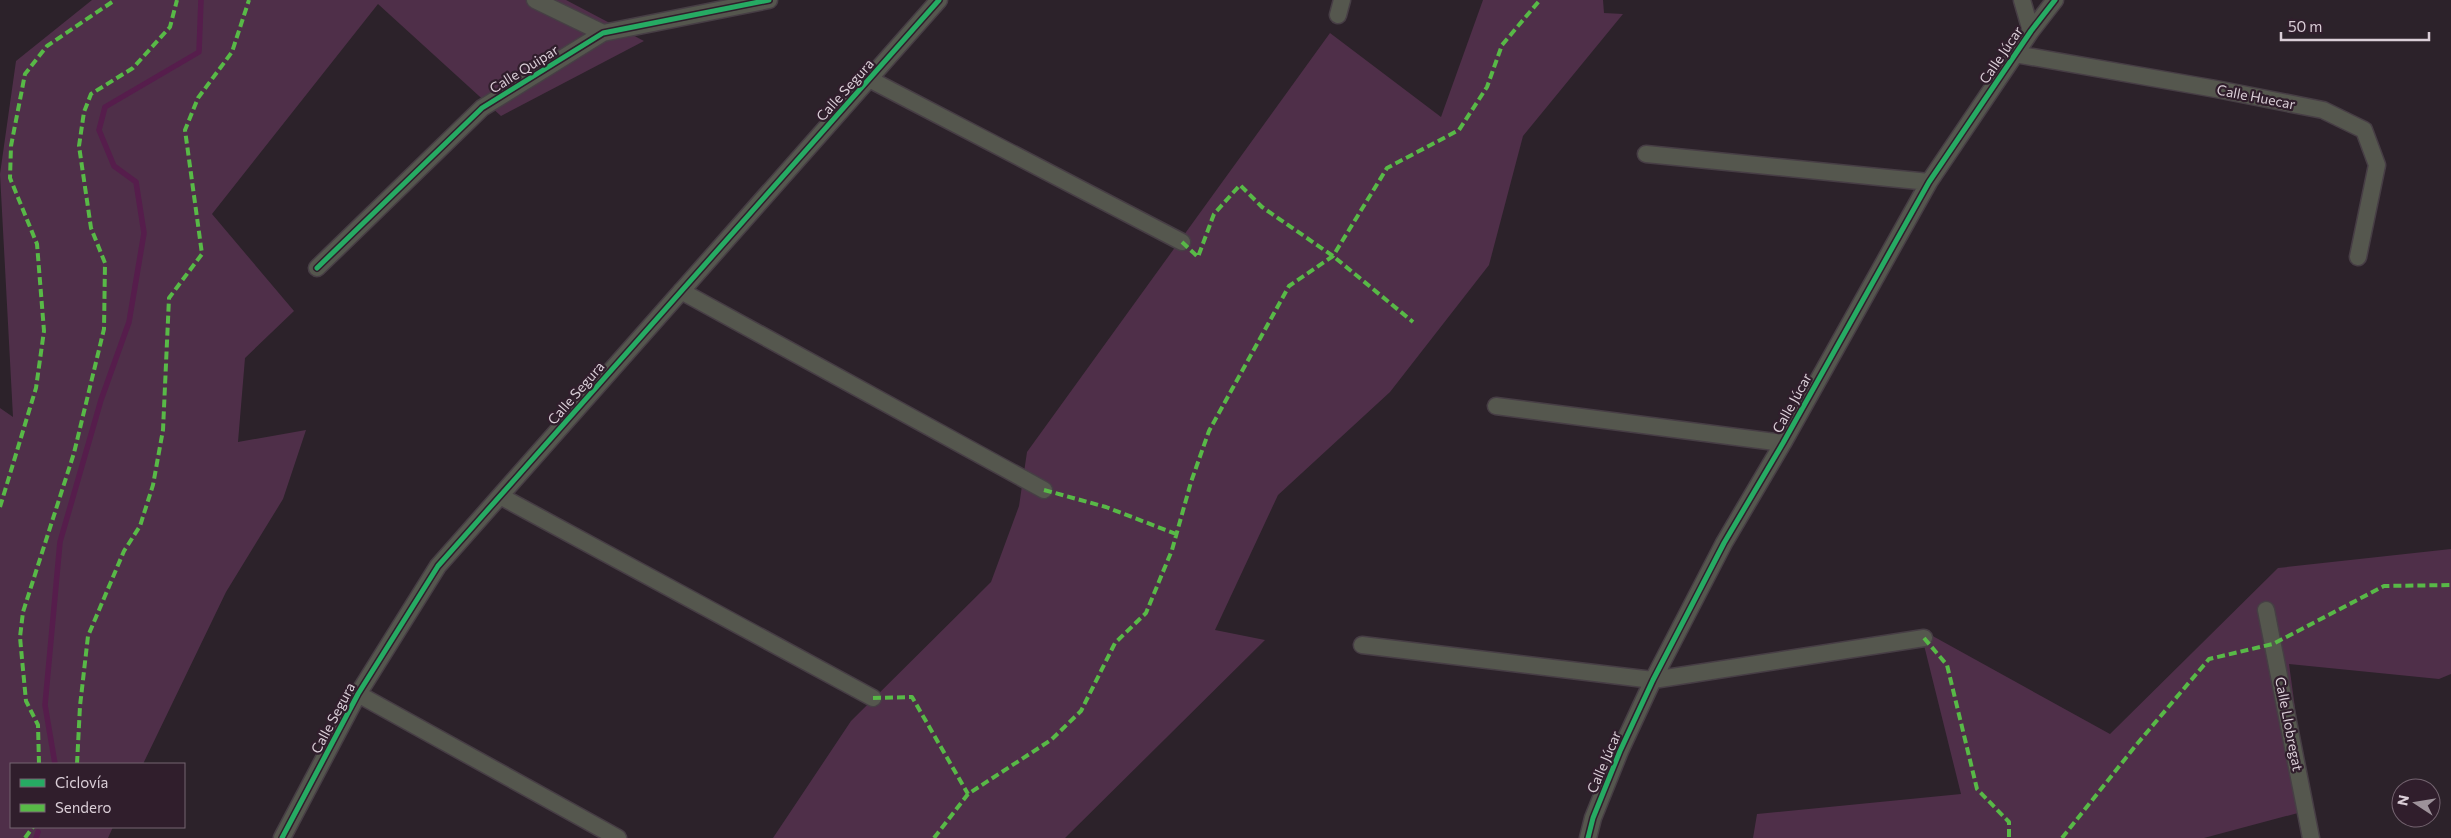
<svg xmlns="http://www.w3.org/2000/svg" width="2451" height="838" viewBox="0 0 2451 838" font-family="Commissioner,sans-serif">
<rect width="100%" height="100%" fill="#2c222a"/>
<path fill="#4f2f49" d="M92 0H566L644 41 501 116 378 4 212 214 294 311 245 358 238 442 306 430 283 499 226 592 143 764H11V827H113L108 838H0V408L13 417 0 174 16 61Z
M1483 0H1603L1604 13 1623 14 1523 136 1489 265 1390 392 1278 495 1215 630 1265 640 1065 838H773L851 721 991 582 1019 506 1027 452 1330 33 1441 117Z
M2451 549V674L2439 679 2289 664 2309 810 2204 838H1753L1757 814 1961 794 1920 629 2110 734 2278 568Z"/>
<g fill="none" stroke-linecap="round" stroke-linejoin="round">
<path stroke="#561d4c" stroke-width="5.5" d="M55 764 45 705 60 542 101 400 129 322 144 233 136 182 114 166 99 130 105 107 199 52 201 0
M36 838 38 832"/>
<g stroke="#473e45" stroke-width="19">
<path id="street" d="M535 0 603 33
M2022 0 2031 31
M1338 15 1342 0
M2015 54 2216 89 2323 110 2364 130 2377 165 2358 257
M869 79 1182 242
M1646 154 1929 182
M317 268 482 108 603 33 769 0
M681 291 1044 490
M1496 406 1783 443
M500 496 873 698
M2266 610 2311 838
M1362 645 1653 680 1924 638
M358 694 618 838
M282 838 358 694 438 566 939 0
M1588 838 1593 818 1620 751 1653 680 1724 543 1783 443 1929 182 2031 31 2055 0"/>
</g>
<use href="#street" stroke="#55574e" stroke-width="16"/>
<path stroke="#58b947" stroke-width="4" stroke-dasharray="8 4" stroke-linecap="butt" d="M1182 242 1198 257 1214 214 1240 185 1262 207 1333 256 1413 322
M1044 490 1106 507 1176 534
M0 507 36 388 44 331 37 244 10 178 11 146 25 74 47 46 115 0
M1924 638 1947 665 1977 789 2009 822V838
M873 698 912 697 968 794
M39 764 38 725 26 701 22 659 20 637 23 612 74 453 104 329 105 263 91 228 79 146 84 112 91 94 133 68 170 27 177 0
M77 764 80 706 88 636 124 551 140 526 153 485 163 430 169 298 202 254 185 130 198 98 232 52 249 0
M25 838 33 827
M934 838 968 794 1051 740 1081 711 1115 643 1146 613 1172 550 1191 482 1209 431 1289 286 1333 256 1387 168 1459 130 1487 87 1502 45 1540 0
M2062 838 2137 744 2209 659 2273 644 2384 586 2451 585"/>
<g stroke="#301e2c" stroke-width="8">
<path id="cycleway" d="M317 268 482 108 603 33 769 0
M282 838 358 694 438 566 939 0
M1588 838 1593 818 1620 751 1653 680 1724 543 1783 443 1929 182 2031 31 2055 0"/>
</g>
<use href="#cycleway" stroke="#26ab63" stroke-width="5"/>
</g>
<g text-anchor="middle" stroke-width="4.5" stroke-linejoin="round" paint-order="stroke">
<g font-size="14" fill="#daced7" stroke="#301e2c">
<text transform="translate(2001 55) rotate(-56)" y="5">Calle Júcar</text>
<text transform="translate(524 69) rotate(-32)" y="5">Calle Quipar</text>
<text transform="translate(845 90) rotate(-48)" y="5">Calle Segura</text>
<text transform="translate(2256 97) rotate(11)" y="5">Calle Huecar</text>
<text transform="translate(576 393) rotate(-49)" y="5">Calle Segura</text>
<text transform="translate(1792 403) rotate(-61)" y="5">Calle Júcar</text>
<text transform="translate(333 718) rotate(-62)" y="5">Calle Segura</text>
<text transform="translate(2289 724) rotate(79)" y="5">Calle Llobregat</text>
<text transform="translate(1604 762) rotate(-67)" y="5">Calle Júcar</text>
</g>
</g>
<rect x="10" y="763" width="175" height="65" fill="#301e2c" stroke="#746470"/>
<rect x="20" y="779" width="25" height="8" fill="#26ab63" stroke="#746470"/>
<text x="55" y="788" font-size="15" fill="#daced7">Ciclovía</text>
<rect x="20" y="804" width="25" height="8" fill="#58b947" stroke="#746470"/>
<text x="55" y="813" font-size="15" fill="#daced7">Sendero</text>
<g transform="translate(2416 803) rotate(282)"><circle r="24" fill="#301e2c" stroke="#746470"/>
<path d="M0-4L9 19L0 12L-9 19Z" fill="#9d929a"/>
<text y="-8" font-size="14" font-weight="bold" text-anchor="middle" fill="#daced7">N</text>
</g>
<path d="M2281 32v8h148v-8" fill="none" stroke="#daced7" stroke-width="2.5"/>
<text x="2288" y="32" font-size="15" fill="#daced7" stroke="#301e2c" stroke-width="4" paint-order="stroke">50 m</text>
</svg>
